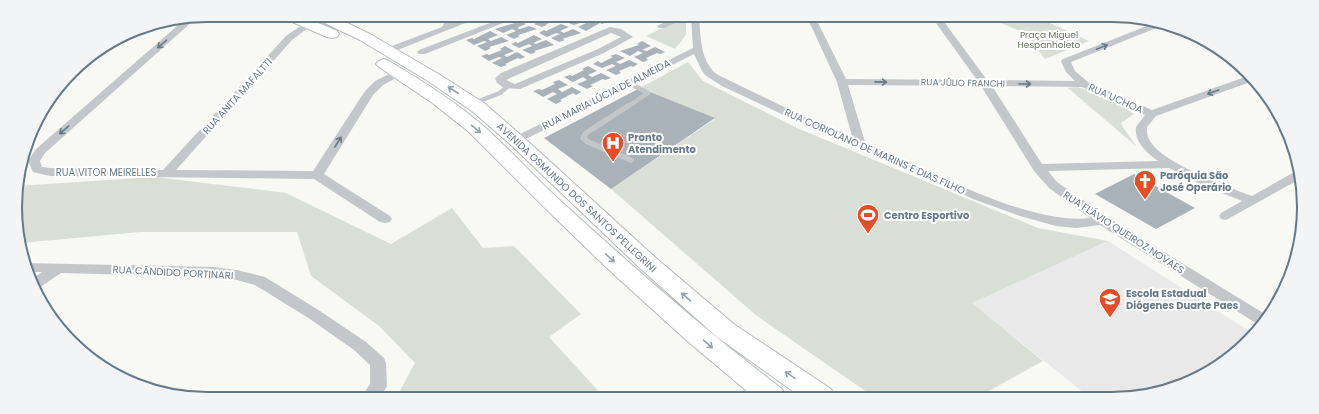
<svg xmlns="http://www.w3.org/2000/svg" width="1319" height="414" viewBox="0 0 1319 414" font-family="Poppins,sans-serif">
<rect width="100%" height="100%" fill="#f8f8f5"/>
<path fill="#e8e9e8" d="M1108 241 1254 334 1248 343 1197 379 1137 397H1089L972 303Z"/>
<path fill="#d9dfd6" d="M686 17V35L675 49 646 36Z
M999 18H1039L1089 41 1045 59 1025 33 993 20Z
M688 62 703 81 797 128 1038 228 1108 241 972 303 1043 361 978 397H874L757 316 611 189 715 119 640 88Z
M1077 87 1104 95 1134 114 1121 123 1124 129 1137 147 1068 88Z
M155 177 286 193 391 244 452 208 483 248 514 246 581 314 549 337 603 396H397L415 363 379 326 311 276 297 232H140L21 243 17 186Z"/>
<path fill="#a9b2b8" d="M429 16H438L437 17H440L437 20 426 18Z
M528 16H543L547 18 559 16 564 19 546 24 547 25 542 27 534 24 543 20 540 18 531 22 523 18Z
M583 16 596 17 587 20 590 22 599 18 607 22 602 24 600 23 586 31 578 27 586 23 583 22 574 25 566 22Z
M518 20 526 24 517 28 520 29 529 26 537 29 518 35 520 36 514 39 506 35 516 31 512 29 503 33 495 29 515 23 513 22Z
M561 24 569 27 560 31 564 33 573 29 581 33 562 39 565 40 559 42 551 38 560 34 556 33 547 37 539 33 544 30 546 31Z
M490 31 498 35 488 39 491 41 501 37 509 41 489 47 491 48 485 51 477 46 487 42 484 41 474 45 466 40 472 38 474 39Z
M534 35 542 39 533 43 536 44 546 40 554 45 534 51 536 52 531 54 522 50 532 46 529 44 519 48 511 44 516 42 518 43Z
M642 41 651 46 642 50 647 51 655 47 665 52 660 54 657 53 646 58 648 60 643 62 634 57 643 53 638 51 630 56 620 51 639 45 637 44Z
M505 46 514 51 504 55 507 57 517 52 525 57 520 59 518 58 505 64 507 65 501 67 492 63 502 58 499 57 489 61 481 56 487 54 489 55 502 50 500 49Z
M616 54 625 58 616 62 620 64 629 60 638 64 633 67 631 66 619 71 621 73 616 75 606 70 616 66 612 64 602 68 593 64 598 61 601 63 613 57 610 56Z
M588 66 597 71 588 75 592 77 601 73 611 78 605 80 603 79 590 85 593 86 587 89 577 84 587 80 583 77 573 82 564 77 570 75 572 76 584 70 582 69Z
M559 80 568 85 558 89 562 92 572 87 581 92 576 95 573 93 560 100 562 101 556 104 547 99 557 94 553 92 543 97 533 91 539 89 542 90 555 84 553 82Z
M640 88 715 118 611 189 544 138Z
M1134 174 1195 208 1156 229 1095 194Z"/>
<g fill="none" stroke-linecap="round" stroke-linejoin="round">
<g stroke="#b6bbbe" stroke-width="2">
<path id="primary" d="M281 15H300L337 31 339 34 337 37 332 38 327 37 283 18Z
M313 15H331L370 34 440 75 484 103 522 136 657 259 735 325 831 389 835 397H801L717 337 641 269 510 144 472 111 428 81 360 40 314 18Z
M384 59 389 61C421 80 453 100 481 124 510 149 535 178 564 204 634 268 706 331 782 389L786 397H754L685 339 608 269 549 212 468 131 431 102 379 67 376 64 379 61Z"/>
</g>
<path stroke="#c3c7ca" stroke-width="4.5" d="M474 103 500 93 508 86
M627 107 648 93 629 83"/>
<path stroke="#c3c7ca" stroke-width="5.5" d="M628 106 586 133 583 138 588 142 631 160"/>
<path fill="#c3c7ca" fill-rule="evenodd" d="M451 16H460L453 23 471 16H483L390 53H384L382 51 384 49 442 27 446 20Z
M508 16H521L425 54H419L417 52 419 50Z
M195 17 194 20 45 153 40 161 42 167 50 168 163 170 286 36 309 20 312 21 313 23 312 25 292 40 176 170 313 171 365 91 375 81 398 70 402 71 403 73 402 75 383 85 373 95 324 174 390 216 392 219 390 222 385 223 380 222 314 179 50 176 33 172 28 161 36 149 184 20Z
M675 17H686L665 28H659L657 26Z
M691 17H699C701 38 700 62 718 75L809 119 852 136 837 82 807 17 985 18 975 23H945L987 80 1075 81 1066 72 1061 61 1063 59 1157 22 1164 25 1071 62 1075 71 1088 82 1152 110 1248 76 1253 81 1156 116 1147 127C1147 130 1147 136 1149 139 1159 162 1228 187 1252 196L1296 171 1300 170V179L1226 220 1221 219 1219 216 1221 213 1242 201 1202 185 1169 168 1048 171 1057 182 1107 217 1268 316 1261 326 1259 325 1100 225 1076 228 1056 226 1020 216 973 199 858 147 809 127 722 86 706 76 702 71 694 54 520 142H512L510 140 512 138 693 48ZM818 23H936L977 80 846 79ZM848 85 981 86 1034 171 1049 188 1090 218C1028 226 923 167 865 142ZM992 86 1082 87 1145 115 1136 127C1134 142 1147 153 1158 161L1042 164Z
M610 27 621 29 633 37 604 53 520 89 504 88 497 83 495 78 501 73ZM611 33 621 37 598 49 515 84 506 80Z
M24 263 214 267 237 270 265 277 320 311 366 342 384 358 386 363 387 386 381 396H362L370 384V365L354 350 310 319 255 285 237 280 214 277 61 273 36 290 32 279 42 272H29Z"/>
<use href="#primary" fill="#fff" fill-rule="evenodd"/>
</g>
<defs><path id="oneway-shaft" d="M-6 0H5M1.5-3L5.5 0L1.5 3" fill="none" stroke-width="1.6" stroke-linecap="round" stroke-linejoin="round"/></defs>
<g stroke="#667986">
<use href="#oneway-shaft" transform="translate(162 44) rotate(139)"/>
<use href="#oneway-shaft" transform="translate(1102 47) rotate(-22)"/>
<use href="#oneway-shaft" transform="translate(881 82) rotate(1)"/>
<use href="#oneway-shaft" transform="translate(1025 84)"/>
<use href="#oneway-shaft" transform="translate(1213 92) rotate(160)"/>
<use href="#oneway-shaft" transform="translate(64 130) rotate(139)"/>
<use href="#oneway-shaft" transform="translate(338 142) rotate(-58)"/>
</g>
<g stroke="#94a1aa">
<use href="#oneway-shaft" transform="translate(453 90) rotate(-147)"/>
<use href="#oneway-shaft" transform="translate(476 129) rotate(40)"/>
<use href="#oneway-shaft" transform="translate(610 258) rotate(42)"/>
<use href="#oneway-shaft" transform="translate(686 297) rotate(-139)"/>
<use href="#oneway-shaft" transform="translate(708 344) rotate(41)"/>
<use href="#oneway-shaft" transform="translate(790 375) rotate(-146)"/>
</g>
<defs>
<g id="hospital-pin" transform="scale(1.15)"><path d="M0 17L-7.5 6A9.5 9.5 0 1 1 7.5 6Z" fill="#e74c26" stroke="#fff"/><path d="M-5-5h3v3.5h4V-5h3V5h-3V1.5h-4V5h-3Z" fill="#fff"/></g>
<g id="church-pin" transform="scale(1.15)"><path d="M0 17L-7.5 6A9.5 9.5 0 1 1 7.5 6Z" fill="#e74c26" stroke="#fff"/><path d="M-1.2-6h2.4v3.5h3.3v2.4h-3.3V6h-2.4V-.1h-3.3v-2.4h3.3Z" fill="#fff"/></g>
<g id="stadium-pin" transform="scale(1.15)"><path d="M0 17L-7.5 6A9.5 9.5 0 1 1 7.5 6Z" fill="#e74c26" stroke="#fff"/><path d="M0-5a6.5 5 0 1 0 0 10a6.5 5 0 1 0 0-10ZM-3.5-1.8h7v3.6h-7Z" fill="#fff"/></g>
<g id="school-pin" transform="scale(1.15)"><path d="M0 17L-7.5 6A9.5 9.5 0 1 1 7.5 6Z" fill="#e74c26" stroke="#fff"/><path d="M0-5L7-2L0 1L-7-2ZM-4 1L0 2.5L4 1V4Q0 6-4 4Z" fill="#fff"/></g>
</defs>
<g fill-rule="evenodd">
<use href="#hospital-pin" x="613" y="143"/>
<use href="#church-pin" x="1145" y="181"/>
<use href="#stadium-pin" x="868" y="215"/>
<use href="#school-pin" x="1110" y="299"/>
</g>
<g text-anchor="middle" stroke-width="4" stroke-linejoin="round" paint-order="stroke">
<g font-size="9" fill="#667861" stroke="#fff">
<text x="1049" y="38">Praça Miguel<tspan x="1049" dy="10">Hespanholeto</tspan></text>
</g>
<g font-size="9" fill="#667986" stroke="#fff">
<text transform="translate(963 83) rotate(1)" y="3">RUA JÚLIO FRANCHI</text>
</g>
<g font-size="10" fill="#667986" stroke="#fff">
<text transform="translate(606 94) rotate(-27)" y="4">RUA MARIA LÚCIA DE ALMEIDA</text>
<text transform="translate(237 96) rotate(-48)" y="4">RUA ANITA MAFALTTI</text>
<text transform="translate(1116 98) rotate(24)" y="4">RUA UCHOA</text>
<text transform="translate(875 151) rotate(24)" y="4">RUA CORIOLANO DE MARINS E DIAS FILHO</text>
<text x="106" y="176">RUA VITOR MEIRELLES</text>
<text transform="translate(577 197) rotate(43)" y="4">AVENIDA OSMUNDO DOS SANTOS PELLEGRINI</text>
<text transform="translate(1124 232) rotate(33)" y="4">RUA FLÁVIO QUEIROZ NOVAES</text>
<text transform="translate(173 272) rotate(3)" y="4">RUA CÂNDIDO PORTINARI</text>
</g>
<g font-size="10" font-weight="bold" fill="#667986" stroke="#fff" text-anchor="start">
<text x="628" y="141">Pronto<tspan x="628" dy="12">Atendimento</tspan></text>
<text x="1160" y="179">Paróquia São<tspan x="1160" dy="12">José Operário</tspan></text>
<text x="884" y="219">Centro Esportivo</text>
<text x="1126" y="297">Escola Estadual<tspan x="1126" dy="12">Diógenes Duarte Paes</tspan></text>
</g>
</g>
<path d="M0 0H1319V414H0ZM207 22H1112A185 185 0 0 1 1297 207V207A185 185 0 0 1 1112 392H207A185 185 0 0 1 22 207V207A185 185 0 0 1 207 22Z" fill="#f3f4f5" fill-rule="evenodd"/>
<path fill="none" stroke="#667986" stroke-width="2" d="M207 22H1112A185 185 0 0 1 1297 207V207A185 185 0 0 1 1112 392H207A185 185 0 0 1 22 207V207A185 185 0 0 1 207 22Z"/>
</svg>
